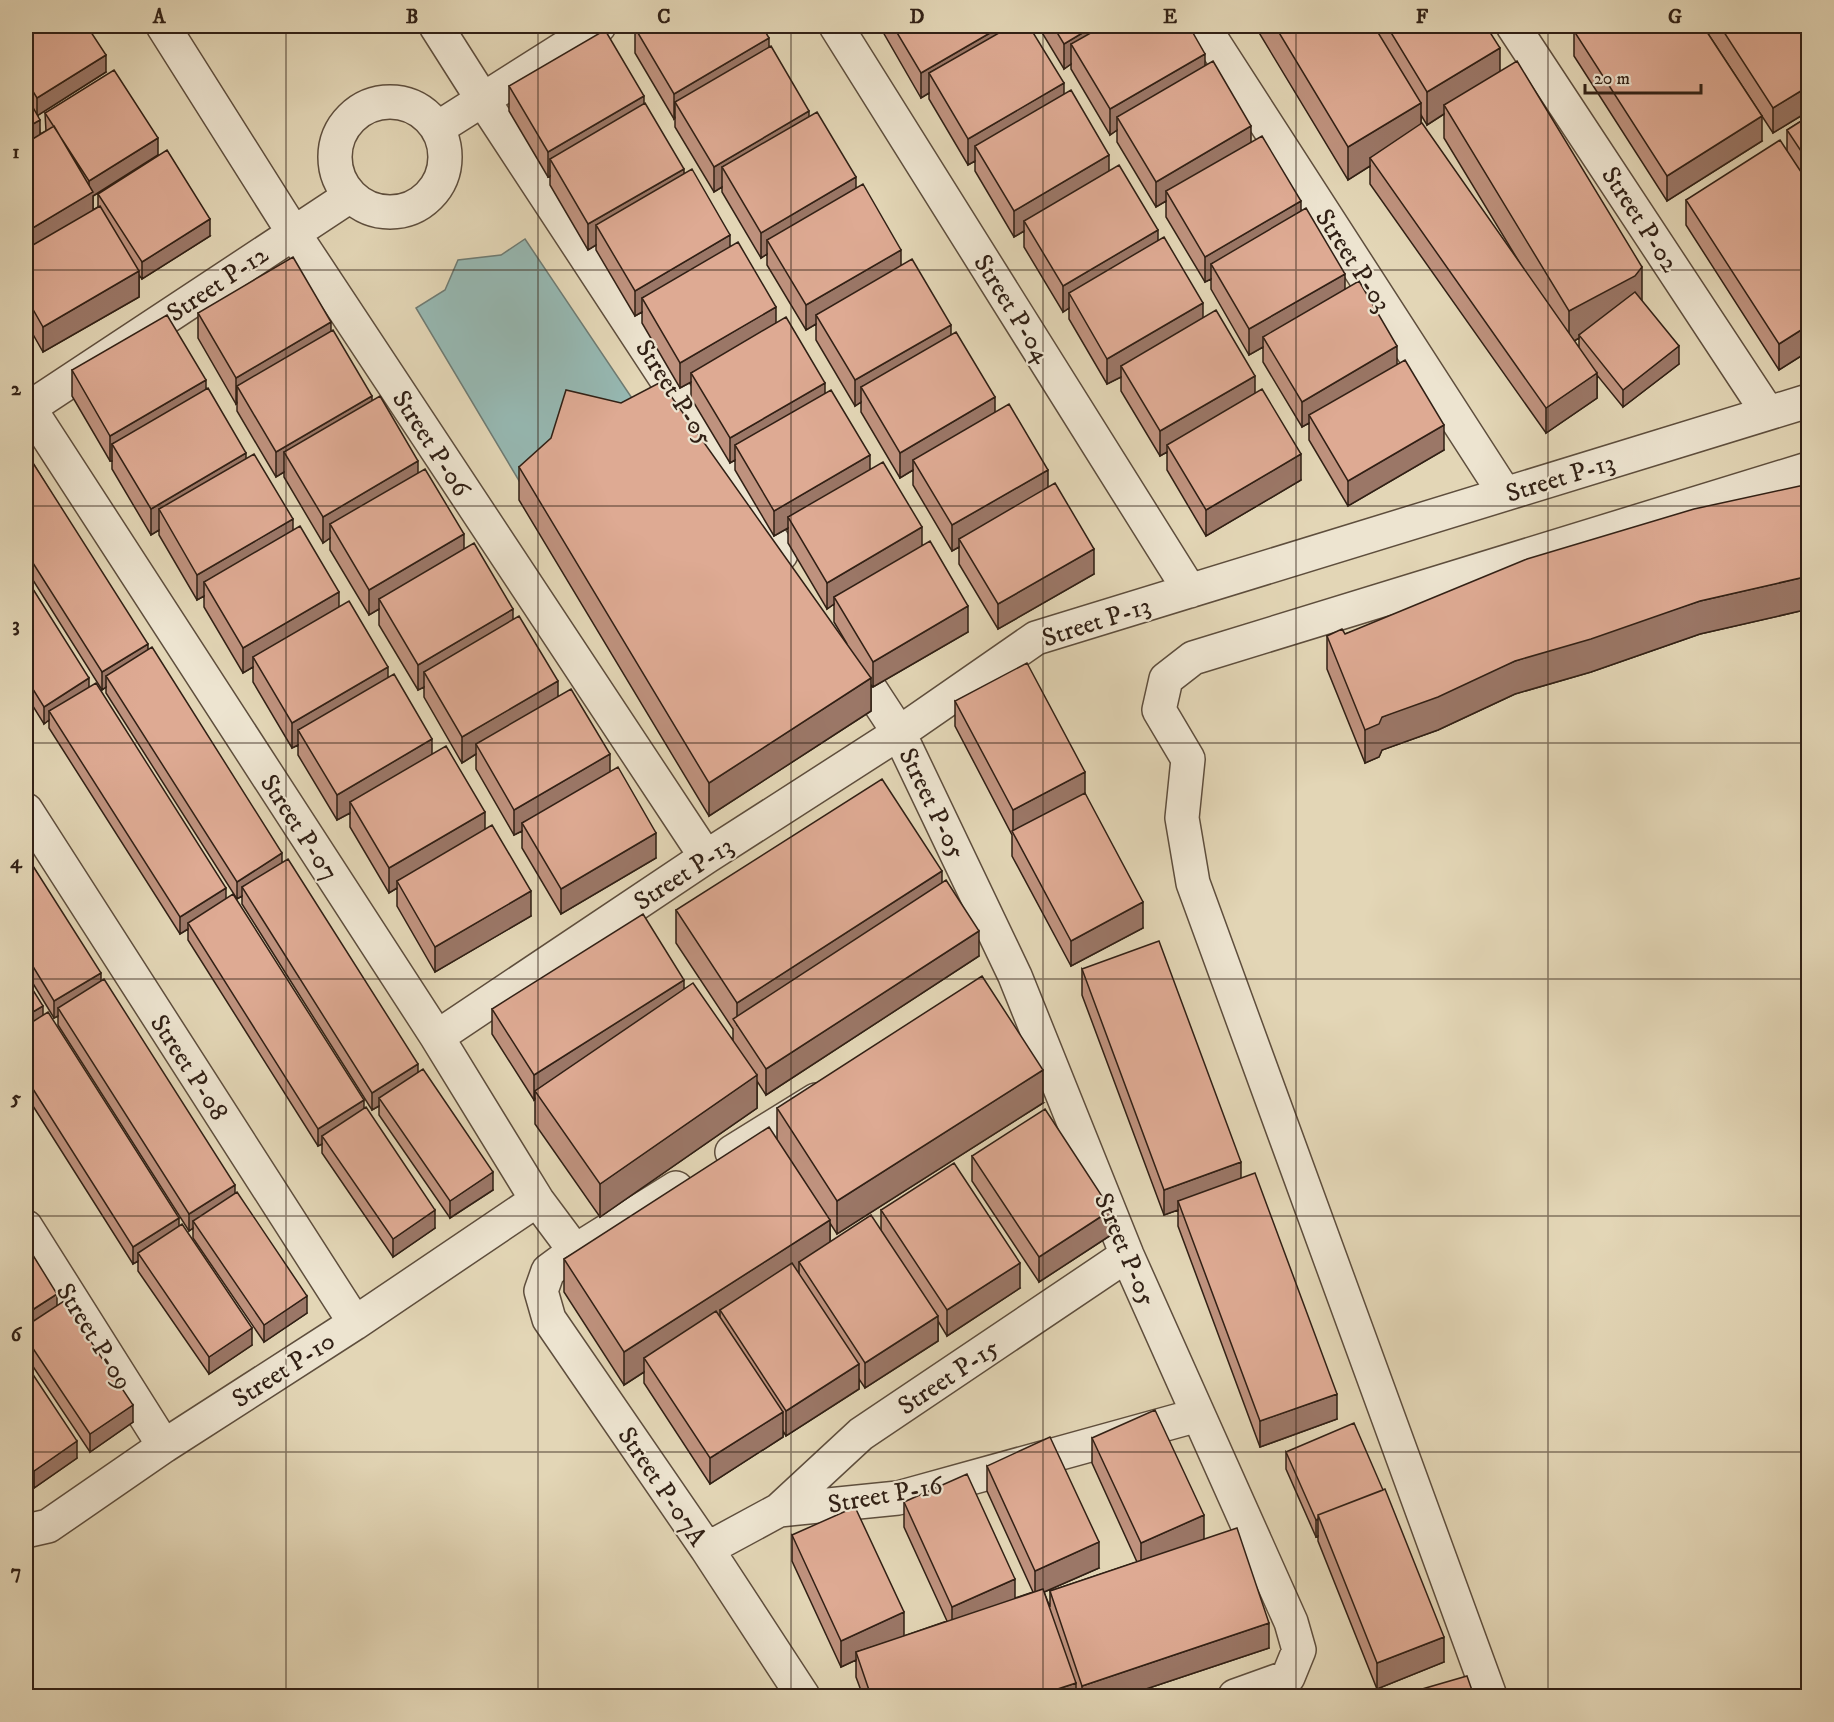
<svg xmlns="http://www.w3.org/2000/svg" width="1834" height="1722" viewBox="0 0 1834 1722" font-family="'IM FELL DW Pica',serif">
<rect width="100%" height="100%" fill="#e3d6b6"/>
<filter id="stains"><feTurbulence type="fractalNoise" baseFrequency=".00333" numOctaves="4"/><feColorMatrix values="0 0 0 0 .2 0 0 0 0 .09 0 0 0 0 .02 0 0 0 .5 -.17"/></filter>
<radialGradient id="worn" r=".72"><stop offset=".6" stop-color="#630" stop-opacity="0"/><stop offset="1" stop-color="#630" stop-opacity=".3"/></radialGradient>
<path fill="#96b8b2" stroke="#6e7b73" stroke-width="1.5" d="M525 239 644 416 521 484 416 308 445 290 458 260 501 255Z"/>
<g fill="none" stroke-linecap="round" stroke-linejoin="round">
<g stroke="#5e4e3d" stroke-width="36">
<path id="minor" d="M163 26 293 232 706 857
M436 26 483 100 781 554
M836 26 1190 591
M1203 26 1505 494
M1513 26 1768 413
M335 157a55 55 0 1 1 110 0a55 55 0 1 1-110 0Z
M438 128 599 26
M26 403 437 1037 537 1200 575 1251
M26 410 350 196
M846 652 899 733 1015 976 1127 1255 1291 1622 1299 1650 1288 1677 1235 1696
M26 810 355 1323
M437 1037 706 857 899 733 1036 638 1808 401
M732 1152 816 1100
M676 1188 575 1251 548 1271 541 1291 549 1319 707 1549 803 1696
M26 1227 164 1446
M779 1510 898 1498 1198 1415
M26 1531 48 1526 164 1446 355 1323 537 1200
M707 1549 779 1510 861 1434 1127 1255
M1490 1696 1193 883 1182 818 1188 759 1159 710 1166 679 1193 658 1808 469"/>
</g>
<use href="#minor" stroke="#ede4d0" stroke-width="33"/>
</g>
<path fill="#bf927e" stroke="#312015" stroke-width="1.5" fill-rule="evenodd" d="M26 26 106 72 38 115 40 134 46 131 45 113 158 155 93 196V210L98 207V194L210 236 142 279 139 275V297L43 352 26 322Z
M883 26H1029L1064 94 1109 171 1158 241 1203 318 1255 393 1301 480 1206 536 1167 470V452L1160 456 1121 391V377L1107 384 1069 319V308L1063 312 1024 247V231L1014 237 975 171V161L968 165 929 99V93L921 98 883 32Z
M1038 26H1189L1205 65 1251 142 1301 211 1345 289 1397 364 1444 450 1348 506 1309 440V423L1302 427 1263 362V347L1249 355 1211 289V279L1205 282 1166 217V201L1156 207 1117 142V130L1110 135 1071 69V64L1064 69Z
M1255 26H1486L1500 72 1641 300 1679 364 1623 407 1597 375V398L1546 433 1370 184V166L1348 180ZM1444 114V138L1521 265 1421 124V115L1427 125ZM1579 338V348L1574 341Z
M1703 26H1809V111L1773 133Z
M635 28 769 46 809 117 856 188 901 265 951 335 995 412 1048 487 1094 574 998 629 959 564V547L952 551 913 485V470L900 478 861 412V402L855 406 816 340V324L806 330 767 265V254L761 258 722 192V187L714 192 675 127V118L674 119 635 53Z
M1574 31 1762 141 1667 201 1574 56Z
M509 86 644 104 684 173 730 246 776 323 825 393 870 469 922 545 968 632 873 687 871 685V711L709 816 519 500V467L846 642 834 622V604L827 609 788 543V528L774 536 735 470V460L730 463 691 398V382L680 388 642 323V312L635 316 596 250V245L588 250 550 185V176L548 177 509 111Z
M1809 116V351L1779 370 1686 225V200L1787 151V130Z
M198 313 331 331 372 401 418 473 464 549 513 620 558 696 610 772 656 858 561 914 522 848V831L514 835 476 769V754L462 763 424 697V687L418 690 379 625V609L369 615 330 550V538L323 543 284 477V472L276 477 237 411V403L236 404 198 338Z
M72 370 206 388 246 459 293 530 339 607 388 677 432 754 485 829 531 916 435 972 397 906V888L389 893 350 827V813L337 820 298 755V745L292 748 253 682V667L243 673 204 607V596L197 600 159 535V530L151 535 112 469V461H110L72 396Z
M26 452 148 650 282 862 418 1072 493 1190 450 1218 379 1115V1106L372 1110 242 904V896L237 899 106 693V687L102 690 26 569Z
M1809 484V609L1700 634 1591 672 1515 694 1438 730 1382 750 1379 757 1365 763 1327 669V636L1345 634Z
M26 578 89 687 226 899 364 1108 435 1228 393 1257 322 1153V1144L318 1146 188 940V929L180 934 49 728V720L44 724 26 695Z
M955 701 1085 794 1143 928 1071 966 1012 856V835L955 726Z
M26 855 101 981 235 1194 307 1313 264 1342 193 1238V1228L189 1231 58 1025V1016L54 1018 26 972Z
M942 883 979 956 766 1095 757 1081V1108L600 1217 535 1124V1099L534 1100 492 1034V1009L684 988 733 1040V1029L676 943V910Z
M1082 969 1241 1178 1337 1419 1260 1447 1178 1226V1210L1164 1215 1082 995Z
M26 979 43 1015 179 1227 252 1345 209 1374 138 1271V1261L133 1264 26 1095Z
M1043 1103 837 1234 830 1223V1242L881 1230V1210L1020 1288 947 1336 938 1321V1341L865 1388 859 1379V1389L786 1436 783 1431V1437L710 1484 644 1383V1372L624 1385 564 1292V1259L777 1139V1108Z
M972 1156 1111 1235 1039 1282 972 1181Z
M26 1244 57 1306 133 1422 90 1452 26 1356Z
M26 1364 77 1458 34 1488 26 1476Z
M1092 1438 1204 1539 1269 1648 1125 1696H1077L1076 1693V1696H863L856 1677V1660L841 1667 792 1561V1535L904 1636 947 1621 904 1527V1502L1015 1598 1033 1592 987 1491V1466L1099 1568 1044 1592 1050 1607V1591L1137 1562 1092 1463Z
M1286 1452 1444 1662 1377 1689 1318 1541V1536L1316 1537 1286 1469Z"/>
<path fill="#9b7767" stroke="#312015" stroke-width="1.5" d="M1002 26H1016L929 73V93L921 98V73Z
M1094 26H1138L1071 44V64L1064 69V44Z
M769 38V63L675 102V118L674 119V94Z
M1500 48V80L1444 105V114L1427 125V92Z
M1205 54V79L1117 117V130L1110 135V109Z
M106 55V72L37 116V98Z
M1064 83V109L975 146V161L968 165V139Z
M1809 86V111L1773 133V108Z
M644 96V121L550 159V176L548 177V152Z
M1421 103V136L1370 158V166L1348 180V147Z
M809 111V137L722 167V187L714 192V167Z
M1762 116V141L1667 201V176Z
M40 120V145L26 154V128Z
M1251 126V151L1166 191V201L1156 207V182Z
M158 138V155L93 196V218L26 257V232L89 194V181Z
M1109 155V181L1024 221V231L1014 237V211Z
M684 169V194L596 225V245L588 250V224Z
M856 177V202L767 240V254L761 258V233Z
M1301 201V226L1211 264V279L1205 282V257Z
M210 219V236L142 279V262Z
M1158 230V256L1069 293V308L1063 312V286Z
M730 235V260L642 298V312L635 316V291Z
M901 250V275L816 315V324L806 330V305Z
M1642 267V300L1579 335V338L1569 344V311Z
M139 271V297L43 352V327Z
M1345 274V299L1263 337V347L1249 355V329Z
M1203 303V329L1121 366V377L1107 384V359Z
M776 307V333L691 373V382L680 388V363Z
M331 322V348L237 386V403L236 404V378Z
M951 325V350L861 387V402L855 406V380Z
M1809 325V351L1779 370V344Z
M1397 346V371L1309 415V423L1302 427V402Z
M1679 346V364L1623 407V390Z
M1597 373V398L1546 433V408Z
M1255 376V401L1167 445V452L1160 456V431Z
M206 380V405L112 444V461H110V436Z
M825 383V408L735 445V460L730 463V438Z
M372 396V421L284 452V472L276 477V452Z
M995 397V422L913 460V470L900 478V453Z
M1444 425V450L1348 506V481Z
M246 453V479L159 509V530L151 535V509Z
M1301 454V480L1206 536V510Z
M870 455V480L788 517V528L774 536V511Z
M418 461V487L330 524V538L323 543V517Z
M1048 470V495L959 539V547L952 551V525Z
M293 519V544L204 582V596L197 600V575Z
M922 527V553L834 597V604L827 609V583Z
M464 534V559L379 599V609L369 615V590Z
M1094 549V574L998 629V604Z
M1809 576V609L1700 634 1591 672 1515 694 1438 730 1382 750 1379 757 1365 763V730L1382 717 1515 661 1700 601Z
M339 592V617L253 657V667L243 673V648Z
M968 606V632L873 687V662Z
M513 609V635L424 672V687L418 690V665Z
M148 644V661L106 676V687L102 690V672Z
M388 667V692L298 730V745L292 748V723Z
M89 678V695L49 711V720L44 724V707Z
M871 678V711L709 816V783Z
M558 681V707L476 744V754L462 763V737Z
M432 739V764L350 802V813L337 820V795Z
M610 754V779L522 823V831L514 835V810Z
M1085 772V797L1013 832V810Z
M485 812V837L397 881V888L389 893V868Z
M656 833V858L561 914V889Z
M282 853V870L242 887V896L237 899V882Z
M942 871V904L737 1025V1003Z
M226 888V905L188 923V929L180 934V917Z
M531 891V916L435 972V947Z
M1143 902V928L1071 966V941Z
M979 931V956L766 1095V1069Z
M101 973V990L58 1008V1016L54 1018V1001Z
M684 980V1005L535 1091V1099L534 1100V1075Z
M43 1006V1023L26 1034V1016Z
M418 1064V1082L379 1098V1106L372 1110V1093Z
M1043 1070V1103L837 1234V1201Z
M757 1075V1108L600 1217V1184Z
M364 1100V1118L322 1136V1144L318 1146V1129Z
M1241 1162V1187L1178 1201V1210L1164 1215V1190Z
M493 1172V1190L450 1218V1201Z
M235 1185V1202L193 1221V1228L189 1231V1214Z
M435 1210V1228L393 1257V1239Z
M1111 1210V1235L1039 1282V1257Z
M179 1218V1235L138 1253V1261L133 1264V1247Z
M830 1220V1253L799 1262V1273L720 1310V1324L644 1358V1372L624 1385V1352Z
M1020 1263V1288L947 1336V1310Z
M57 1294V1312L26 1332V1314Z
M307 1296V1313L264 1342V1325Z
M938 1316V1341L865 1388V1363Z
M252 1328V1345L209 1374V1357Z
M859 1364V1389L786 1436V1411Z
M1337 1394V1419L1260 1447V1421Z
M133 1405V1422L90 1452V1434Z
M783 1412V1437L710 1484V1458Z
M77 1441V1458L34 1488V1471Z
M1204 1515V1540L1141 1569V1543Z
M1318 1519V1536L1316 1537V1520Z
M1099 1542V1568L1035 1596V1571Z
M1015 1579V1604L952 1633V1607Z
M904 1612V1637L856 1652V1660L841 1667V1641Z
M1269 1623V1648L1125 1696H1082V1686Z
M1444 1637V1662L1377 1689V1663Z
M1076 1683V1696H1036Z"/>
<path fill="#deaa93" stroke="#312015" stroke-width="1.5" d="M26 26H87L106 55 37 98 26 80Z
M639 26H762L769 38 674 94 635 28Z
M893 26H1002L921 73Z
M1011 26H1029L1064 83 968 139 929 73Z
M1053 26H1094L1064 44Z
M1103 26H1189L1205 54 1110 109 1071 44Z
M1275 26H1374L1421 103 1348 147Z
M1387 26H1486L1500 48 1427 92Z
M1582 26H1703L1762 116 1667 176 1574 31Z
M1720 26H1809V86L1773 108Z
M605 30 644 96 548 152 509 86Z
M771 46 809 111 714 167 675 102Z
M1213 61 1251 126 1156 182 1117 117Z
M1517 61 1642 267 1635 276 1569 311 1444 105Z
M114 70 158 138 89 181 45 113Z
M1071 90 1109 155 1014 211 975 146Z
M26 95 40 120 26 128Z
M645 103 684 169 588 224 550 159Z
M817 112 856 177 761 233 722 167Z
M1809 116V163L1787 130Z
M1422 123 1597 373 1546 408 1370 158Z
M54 126 93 192 26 232V143Z
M1262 136 1301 201 1205 257 1166 191Z
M1780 140 1809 184V325L1779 344 1686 200Z
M167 150 210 219 142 262 98 194Z
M1119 165 1158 230 1063 286 1024 221Z
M692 169 730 235 635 291 596 225Z
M863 184 901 250 806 305 767 240Z
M100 206 139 271 43 327 26 297V249Z
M1306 208 1345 274 1249 329 1211 264Z
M1164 237 1203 303 1107 359 1069 293Z
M738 242 776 307 680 363 642 298Z
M293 257 331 322 236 378 198 313Z
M912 259 951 325 855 380 816 315Z
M1359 281 1397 346 1302 402 1263 337Z
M1635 292 1679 346 1623 390 1579 335Z
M1216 310 1255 376 1160 431 1121 366Z
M167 315 206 380 110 436 72 370Z
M786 317 825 383 730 438 691 373Z
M333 330 372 396 276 452 237 386Z
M956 332 995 397 900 453 861 387Z
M1405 360 1444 425 1348 481 1309 415Z
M661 382 871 678 709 783 519 467 551 438 566 390 621 403Z
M208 388 246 453 151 509 112 444Z
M1262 389 1301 454 1206 510 1167 445Z
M831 390 870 455 774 511 735 445Z
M380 396 418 461 323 517 284 452Z
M1009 404 1048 470 952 525 913 460Z
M26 452 148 644 102 672 26 552Z
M254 454 293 519 197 575 159 509Z
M883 462 922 527 827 583 788 517Z
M425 469 464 534 369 590 330 524Z
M1055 483 1094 549 998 604 959 539Z
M1809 484V576L1700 601 1591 639 1515 661 1438 697 1382 717 1379 724 1365 730 1327 636 1342 629 1345 634 1527 559 1694 509Z
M300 526 339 592 243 648 204 582Z
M930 541 968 606 873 662 834 597Z
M474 543 513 609 418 665 379 599Z
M26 578 89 678 44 707 26 678Z
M349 601 388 667 292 723 253 657Z
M519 616 558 681 462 737 424 672Z
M152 647 282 853 237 882 106 676Z
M1027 663 1085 772 1013 810 955 701Z
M394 674 432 739 337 795 298 730Z
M96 683 226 888 180 917 49 711Z
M571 689 610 754 514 810 476 744Z
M446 746 485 812 389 868 350 802Z
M618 767 656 833 561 889 522 823Z
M882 779 942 871 737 1003 676 910Z
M1085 793 1143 902 1071 941 1012 831Z
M492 825 531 891 435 947 397 881Z
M26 855 101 973 54 1001 26 955Z
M288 859 418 1064 372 1093 242 887Z
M946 880 979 931 766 1069 733 1019Z
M233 894 364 1100 318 1129 188 923Z
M643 914 684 980 534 1075 492 1009Z
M1159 941 1241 1162 1164 1190 1082 969Z
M982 976 1043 1070 837 1201 777 1108Z
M26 979 43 1006 26 1016Z
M104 979 235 1185 189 1214 58 1008Z
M693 983 757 1075 600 1184 535 1091Z
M48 1012 179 1218 133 1247 26 1078V1026Z
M423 1069 493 1172 450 1201 379 1098Z
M366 1107 435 1210 393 1239 322 1136Z
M1045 1109 1111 1210 1039 1257 972 1156Z
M769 1127 830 1220 624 1352 564 1259Z
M954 1163 1020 1263 947 1310 881 1210Z
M1255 1173 1337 1394 1260 1421 1178 1201Z
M237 1192 307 1296 264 1325 193 1221Z
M871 1215 938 1316 865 1363 799 1262Z
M182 1224 252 1328 209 1357 138 1253Z
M26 1244 57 1294 26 1314Z
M792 1263 859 1364 786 1411 720 1310Z
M64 1301 133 1405 90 1434 26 1338V1326Z
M716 1311 783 1412 710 1458 644 1358Z
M26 1364 77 1441 34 1471 26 1458Z
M1155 1410 1204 1515 1141 1543 1092 1438Z
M1354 1423 1383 1490 1318 1515V1519L1316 1520 1286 1452Z
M1050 1437 1099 1542 1035 1571 987 1466Z
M967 1474 1015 1579 952 1607 904 1502Z
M1385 1489 1444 1637 1377 1663 1318 1515Z
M855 1507 904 1612 841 1641 792 1535Z
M1237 1528 1269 1623 1082 1686 1050 1591Z
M1043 1589 1076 1683 1036 1696H871L856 1652Z
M1467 1676 1474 1696H1398Z"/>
<path fill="none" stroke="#312015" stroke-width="1.5" stroke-opacity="0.55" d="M286 26V1696M538 26V1696M791 26V1696M1043 26V1696M1296 26V1696M1548 26V1696M26 270H1808M26 506H1808M26 743H1808M26 979H1808M26 1216H1808M26 1452H1808"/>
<g text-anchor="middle" stroke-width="4.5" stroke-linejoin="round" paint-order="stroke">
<g font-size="26" fill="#312015" stroke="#ede4d0">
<text transform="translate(1641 219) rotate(57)" y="9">Street P-02</text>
<text transform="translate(1354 260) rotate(57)" y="9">Street P-03</text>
<text transform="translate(217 283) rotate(-34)" y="9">Street P-12</text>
<text transform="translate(1013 308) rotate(58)" y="9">Street P-04</text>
<text transform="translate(675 392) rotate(57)" y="9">Street P-05</text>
<text transform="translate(432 443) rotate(57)" y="9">Street P-06</text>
<text transform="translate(1560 477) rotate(-17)" y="9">Street P-13</text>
<text transform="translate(1096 621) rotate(-18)" y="9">Street P-13</text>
<text transform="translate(933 803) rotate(64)" y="9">Street P-05</text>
<text transform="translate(300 827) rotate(57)" y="9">Street P-07</text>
<text transform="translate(683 873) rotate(-33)" y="9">Street P-13</text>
<text transform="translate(190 1067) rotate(57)" y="9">Street P-08</text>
<text transform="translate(1126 1249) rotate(67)" y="9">Street P-05</text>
<text transform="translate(95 1336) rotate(58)" y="9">Street P-09</text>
<text transform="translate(283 1369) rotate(-33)" y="9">Street P-10</text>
<text transform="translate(948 1376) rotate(-34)" y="9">Street P-15</text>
<text transform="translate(663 1486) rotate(56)" y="9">Street P-07A</text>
<text transform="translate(885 1494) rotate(-10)" y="9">Street P-16</text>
</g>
</g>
<rect width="1834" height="1722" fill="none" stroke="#e3d6b6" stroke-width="66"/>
<path d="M1585 84v9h116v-9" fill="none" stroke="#312015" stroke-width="3"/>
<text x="1594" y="84" font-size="18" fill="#312015" stroke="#ede4d0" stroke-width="4.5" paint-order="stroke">20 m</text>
<rect x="33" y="33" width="1768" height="1656" fill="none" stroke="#312015" stroke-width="2"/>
<g font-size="20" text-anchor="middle" font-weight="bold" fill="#312015">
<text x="159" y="23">A</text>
<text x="412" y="23">B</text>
<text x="664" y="23">C</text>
<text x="917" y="23">D</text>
<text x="1170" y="23">E</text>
<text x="1422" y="23">F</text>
<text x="1675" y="23">G</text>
<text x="16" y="158">1</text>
<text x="16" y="395">2</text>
<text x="16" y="631">3</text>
<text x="16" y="868">4</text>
<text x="16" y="1104">5</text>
<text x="16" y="1341">6</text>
<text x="16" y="1578">7</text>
</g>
<rect width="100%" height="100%" filter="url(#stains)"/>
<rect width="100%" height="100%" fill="url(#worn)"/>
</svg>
